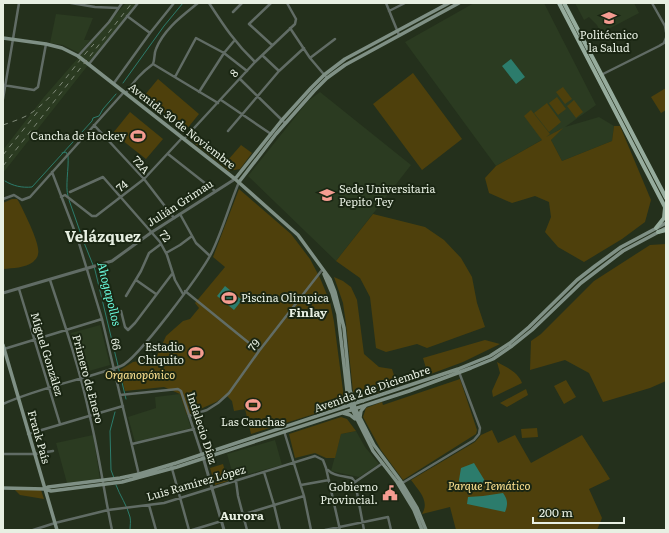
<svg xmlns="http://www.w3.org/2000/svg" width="669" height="533" viewBox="0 0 669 533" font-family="Literata,serif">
<rect width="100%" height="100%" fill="#24301c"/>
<path fill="#2b3b21" d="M126 3H137L3 173V150L44 97Z
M474 3H544L596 105 565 127 599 117 614 126 612 141 562 161 551 140 561 129 496 166 405 42Z
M575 3H634L639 13 601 33 597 25 589 17 584 20Z
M56 14 93 18 84 40H90L79 53 63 45 50 43Z
M320 92 411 165 336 261 248 176 308 101Z
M100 325 110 365 82 373 71 333Z
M180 394 191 428 135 442 128 417 156 408 155 397Z
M356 431 365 447 379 464 359 477 331 471 341 434Z
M93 435 100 479 67 483 56 443Z
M275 440 282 465 234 478 227 454Z"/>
<path fill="#4e400c" d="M413 73 462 139 422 170 373 104Z
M158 79 199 114 186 130 144 96Z
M563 87 572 99 565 104 556 92Z
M666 88V110L661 113 651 97Z
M557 97 566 109 558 115 549 103Z
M574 100 583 112 576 118 567 106Z
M547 103 561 122 549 132 534 113Z
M531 110 550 134 546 137 563 128 551 140 562 161 612 141 614 126H620L651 200 645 222 622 239 584 262 558 247 545 232 551 217 549 202 535 196 512 203 489 193 485 178 496 166 542 140 524 116Z
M130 112 163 139 146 159 113 133Z
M193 133 228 160 241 145 252 153 240 169 229 171 188 138Z
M239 189 291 234 310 259 320 278 330 302 334 322 344 398 338 405 330 409 251 434 245 409 234 411 232 401 226 395 216 402 187 415 180 394 164 387 125 391 120 370 133 362 156 358 166 336 183 321 190 319 199 308 195 303 225 267 213 257Z
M12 199H17L19 202C24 212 41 245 38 254 38 257 35 260 33 262 25 268 13 268 3 269V203Z
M373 214 425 227 444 240 461 258 472 277 477 303 485 327 427 348 417 344 386 352 376 348 370 297 360 278 336 261Z
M666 244V381L650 388 603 402 589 373 565 360 530 370 531 341 541 334 594 281 650 245Z
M334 277 343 281 351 287 357 300 364 354 379 367 392 369 397 385C383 391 367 400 353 392L346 324 343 303Z
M485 340 500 344 463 362 428 375 423 358Z
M497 362C506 367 518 372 522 383L493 397 492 391 500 373Z
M460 379 477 430 476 434 403 480 381 450 363 417 366 408 382 402 383 405Z
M566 380 576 397 564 404 554 386Z
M526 389 528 395 507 407 500 403Z
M341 417 347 419 356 431 341 434 335 458H326L315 453 295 458 289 434Z
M537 428 538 437 522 438 521 429Z
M492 430 498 443 515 435 531 463 582 435 610 479 589 489 602 518 597 530H456L450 507 422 514C430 501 419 491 411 480L475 442 481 435Z
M223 464 228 481 215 485 210 468Z
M15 490H41L44 499 20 495Z"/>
<path fill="#2c7c6c" d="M511 59 525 77 516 84 502 66Z
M225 286 242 300 234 310 217 296Z
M474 463 485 481 482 488H477L460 483 459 480 461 468Z
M503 493C508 500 508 504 505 512L467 504 468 497 483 496Z"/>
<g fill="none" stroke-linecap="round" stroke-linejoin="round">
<path stroke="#2c7c6c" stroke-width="1" d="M123 83 164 26 183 3
M62 153 66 152 68 156C69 168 65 187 68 196
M5 181C13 186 22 188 32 187L92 121 93 118 99 116 103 109 116 94
M69 200 83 240 95 270 126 399
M114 478 111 470 110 431 115 412
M116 485C120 496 127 505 130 517 131 521 130 526 130 530"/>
<path stroke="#616c65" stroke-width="2.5" d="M71 3 95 7 118 8
M209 3C224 26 235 43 255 62
M271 3 249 24 272 45
M386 3 399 35
M652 3 665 26 666 32
M389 11 405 3
M233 12 242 3
M127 16 150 33
M290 28 310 58 327 78
M262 55 279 71
M78 56 109 22 122 3
M310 58 335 39
M89 64 138 3
M153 64 218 103
M601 75 659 46 664 43 666 38
M175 77 196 38 224 53 247 71
M240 79 285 123
M114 83 150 33 174 3
M3 85 34 90 38 87 46 44
M199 92 224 53 234 41
M126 93C135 80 141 73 153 64 155 59 154 53 156 49 164 29 182 16 198 3
M3 99 19 3
M221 100 271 134
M94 125 144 179 174 218
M228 131 279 71 304 48
M184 139 255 62 295 24 296 19 287 3
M168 154 215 191
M52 172 78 240 102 319 139 475
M70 192 103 177 160 242 167 255 175 280 183 294
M61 197 65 195 92 216H96L144 179 182 138
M3 199 14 195 22 200 30 197 124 92
M180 214 196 243 210 256
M166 253 180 245 192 236
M50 280C65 325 80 370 90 417 99 454 104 492 112 530
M136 280 156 294
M19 289 60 424
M185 291 259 351
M126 296 141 271 149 253 161 244
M121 311 125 327 128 330 135 323 172 274
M4 349 102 319
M120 395 178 389 181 391 202 455
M3 404C41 387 82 380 121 366 137 360 201 273 211 254 222 232 229 206 239 182
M189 416 207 410 218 403 229 393 259 351 322 270
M284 431 304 496 311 530
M28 434 123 406
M132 444 194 429
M3 454H34L53 451
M171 465 189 530
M328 470C333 476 343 476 352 478L355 482
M264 472 274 505 280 530
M236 481 238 496 247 530
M355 482 364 530
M355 482 383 463
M301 485 329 480
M399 485 474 440 479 434 480 428 459 372
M149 505 156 530
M33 530 55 523 108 510 164 503 315 456 323 460 326 468 340 530
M192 530 304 496
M325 530 388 517 391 530"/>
<path stroke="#616c65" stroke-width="3" d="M3 293 112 261 152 232 235 179
M203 457 224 530"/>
<path stroke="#7f9085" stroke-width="3.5" d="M3 38 46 44 62 48 78 56 235 179 298 235 330 279 335 292 344 328 350 390 355 408 374 445 400 480 417 508 426 530
M235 179 282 120 311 88 324 75 345 59 449 3
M239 182 276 134 314 91 327 78 345 65 459 3
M324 274 332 293 338 314 347 391 352 409 373 451 397 482 414 510 422 530
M3 345 57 530
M351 393 357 399 363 401
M340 408 343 405 347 397
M343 413 350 415 355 419
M360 417 361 411 366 405
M3 488 45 489 51 491 122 482 177 467 409 391 471 368 493 359 512 346 532 330 581 283 623 251 666 228
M45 489 48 487 120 478 139 474 176 463 458 369 490 356 510 343 529 327 577 280 595 266 621 247 666 223"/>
<path stroke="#96ac9d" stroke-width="4" d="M559 3 666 209
M564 3 666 198
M656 228 664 218 665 208
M658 232 666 230"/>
<path stroke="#7f8978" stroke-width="1" stroke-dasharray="5 5" stroke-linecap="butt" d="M3 125C14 121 25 118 34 111 58 93 73 66 94 44
M3 155 39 110
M3 166 132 3"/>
</g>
<defs>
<g id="university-bare" transform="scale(1.2)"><path d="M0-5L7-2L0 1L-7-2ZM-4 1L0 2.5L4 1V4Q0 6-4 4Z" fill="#f59c91" stroke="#1a2613" stroke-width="2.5" paint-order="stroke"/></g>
<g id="stadium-bare" transform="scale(1.2)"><path d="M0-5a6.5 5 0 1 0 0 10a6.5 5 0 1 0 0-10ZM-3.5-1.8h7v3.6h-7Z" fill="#f59c91" stroke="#1a2613" stroke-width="2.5" paint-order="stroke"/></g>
<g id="civic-bare" transform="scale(1.2)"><path d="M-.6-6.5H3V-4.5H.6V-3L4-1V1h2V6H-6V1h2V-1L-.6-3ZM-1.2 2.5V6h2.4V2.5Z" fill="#f59c91" stroke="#1a2613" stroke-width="2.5" paint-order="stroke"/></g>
</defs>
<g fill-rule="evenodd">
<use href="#university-bare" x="609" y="18"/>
<use href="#stadium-bare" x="138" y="136"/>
<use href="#university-bare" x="327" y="195"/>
<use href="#stadium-bare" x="229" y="298"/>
<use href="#stadium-bare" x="196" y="353"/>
<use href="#stadium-bare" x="253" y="405"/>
<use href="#civic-bare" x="390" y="493"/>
</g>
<g text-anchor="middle" stroke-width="4" stroke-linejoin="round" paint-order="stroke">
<g font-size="11" fill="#e7efe2" stroke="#1a2613" text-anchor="end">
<text x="609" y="39" text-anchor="middle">Politécnico<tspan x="609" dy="13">la Salud</tspan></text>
<text x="126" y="140">Cancha de Hockey</text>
<text x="339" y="193" text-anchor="start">Sede Universitaria<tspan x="339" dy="13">Pepito Tey</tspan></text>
<text x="241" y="302" text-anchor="start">Piscina Olímpica</text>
<text x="184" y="351">Estadio<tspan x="184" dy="13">Chiquito</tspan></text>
<text x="253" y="426" text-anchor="middle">Las Canchas</text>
<text x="378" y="491">Gobierno<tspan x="378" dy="13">Provincial.</tspan></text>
</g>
<g font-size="11" fill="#e7efe2" stroke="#1a2613">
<text transform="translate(234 73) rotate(-48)" y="4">8</text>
<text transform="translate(182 126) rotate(38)" y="4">Avenida 30 de Noviembre</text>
<text transform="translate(141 165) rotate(49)" y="4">72A</text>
<text transform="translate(122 186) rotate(-39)" y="4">74</text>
<text transform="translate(180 203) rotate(-33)" y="4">Julián Grimau</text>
<text transform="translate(165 236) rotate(53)" y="4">72</text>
<text transform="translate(116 344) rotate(77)" y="4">66</text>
<text transform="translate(254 345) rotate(-53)" y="4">79</text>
<text transform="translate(47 354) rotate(73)" y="4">Miguel González</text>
<text transform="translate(88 379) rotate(75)" y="4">Primero de Enero</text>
<text transform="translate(372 389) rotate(-19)" y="4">Avenida 2 de Diciembre</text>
<text transform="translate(202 428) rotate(72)" y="4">Indalecio Díaz</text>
<text transform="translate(39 437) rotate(74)" y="4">Frank País</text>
<text transform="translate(196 483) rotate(-16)" y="4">Luis Ramírez López</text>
</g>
<g font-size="11" font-style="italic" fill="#fce190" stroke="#1a2613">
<text x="140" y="379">Organopónico</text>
<text x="489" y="490">Parque Temático</text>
</g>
<g font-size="12" font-style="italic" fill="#68f8db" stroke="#1a2613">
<text transform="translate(109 294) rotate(76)" y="4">Ahogapollos</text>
</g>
<g font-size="12" font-weight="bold" fill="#e7efe2" stroke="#1a2613">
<text x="308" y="317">Finlay</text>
<text x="242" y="520">Aurora</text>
</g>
<g font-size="15" font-weight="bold" fill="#e7efe2" stroke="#1a2613">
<text x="103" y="242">Velázquez</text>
</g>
</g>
<rect width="669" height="533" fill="none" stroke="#e7efe2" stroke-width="8"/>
<path d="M533 517v6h91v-6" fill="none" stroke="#e7efe2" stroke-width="2"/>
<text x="539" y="517" font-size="12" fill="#e7efe2" stroke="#1a2613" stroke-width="3" paint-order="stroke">200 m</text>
</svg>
